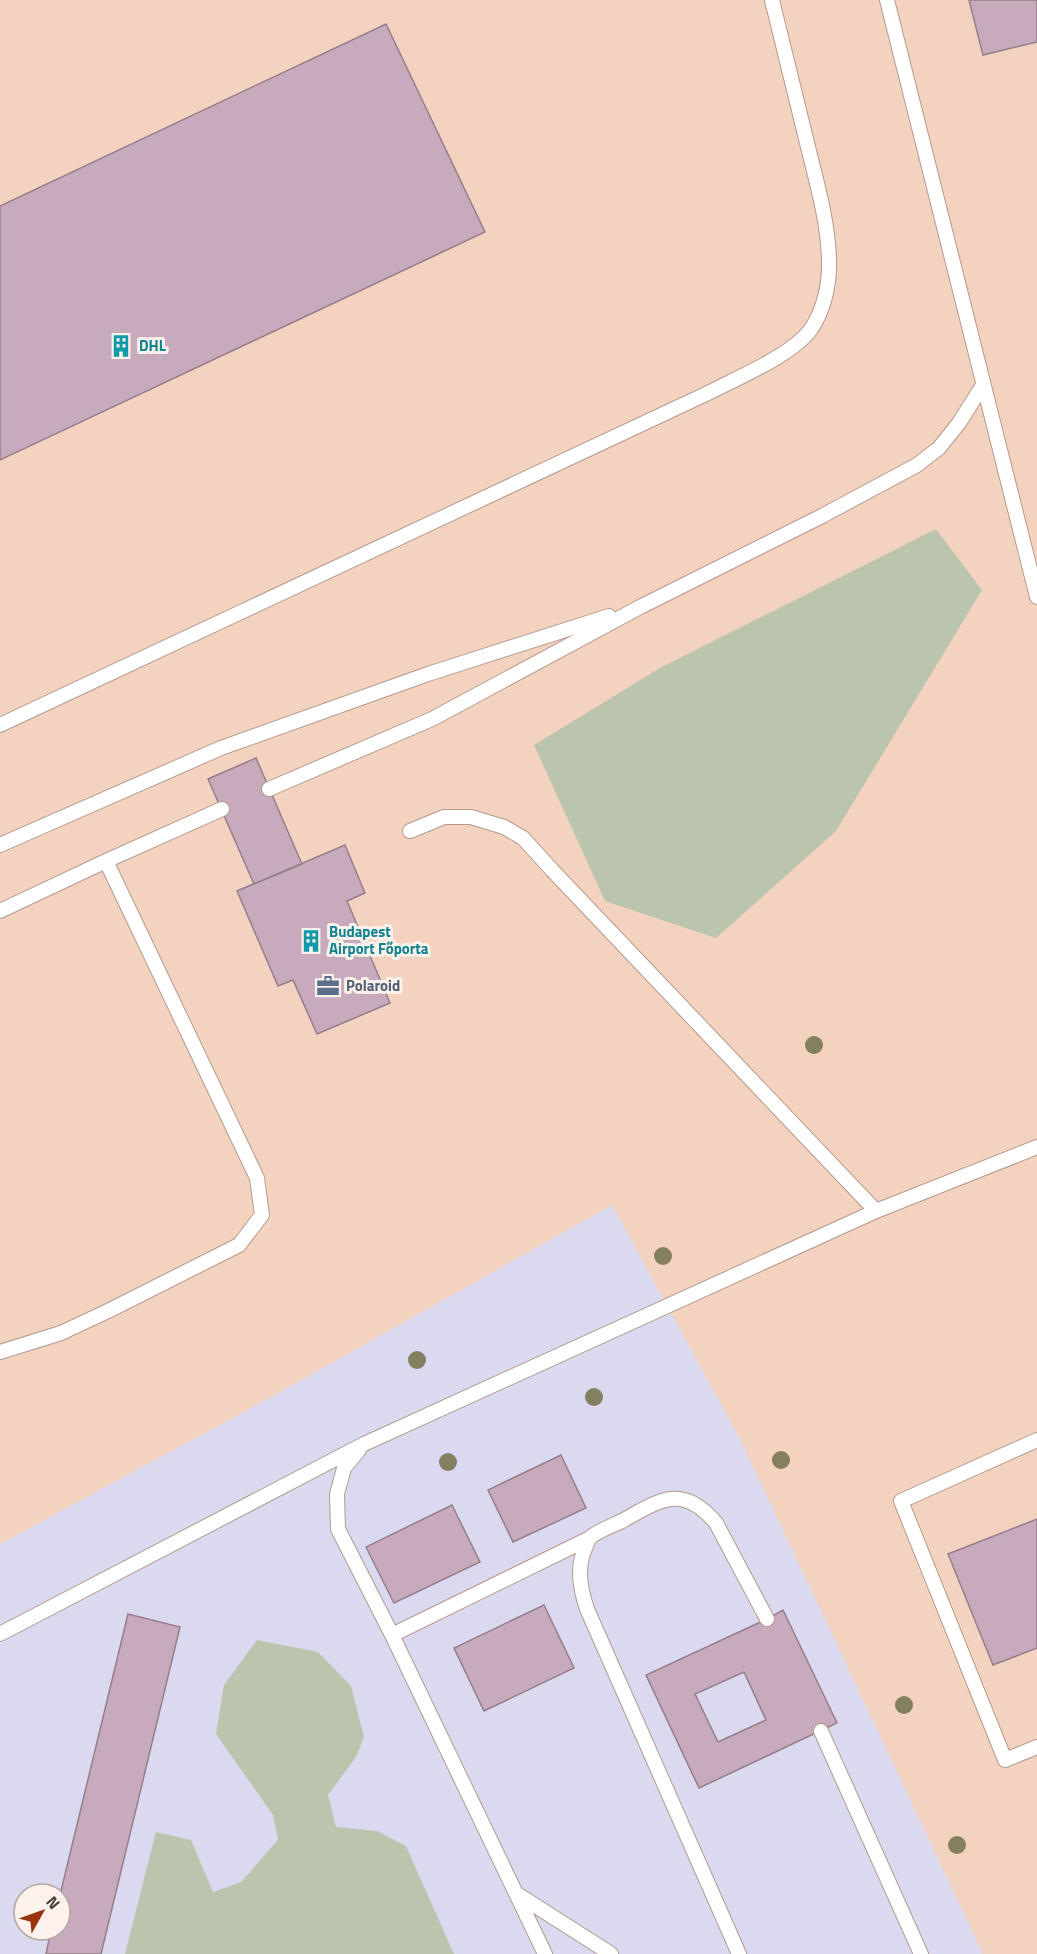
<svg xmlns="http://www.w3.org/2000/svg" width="1037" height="1954" viewBox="0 0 1037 1954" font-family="'Titillium Web',sans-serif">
<rect width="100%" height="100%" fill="#fbe0d2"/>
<path fill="#f3d2c0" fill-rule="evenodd" d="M0 0H1037V1954H0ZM24 1894H60V1930H24Z"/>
<path fill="#dbd9ef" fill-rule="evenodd" d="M612 1205 739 1437 983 1954H0V1544L273 1396ZM24 1894H60V1930H24Z"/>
<path fill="#bbc5ae" d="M936 529 982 590 836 831 716 938 605 901 534 745 660 668Z
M257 1640 318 1652 351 1686 364 1737 356 1757 328 1795 336 1827 377 1831 406 1846 454 1954H125L156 1832 191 1840 213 1892 241 1882 278 1840 273 1815 216 1734 224 1685Z"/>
<path fill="#c7aabb" stroke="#957d8c" stroke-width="1.5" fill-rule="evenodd" d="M969 0H1037V42L983 55Z
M386 24 485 232 0 460V206Z
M256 758 302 864 254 884 208 779Z
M345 845 365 893 347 901 390 1003 317 1034 293 980 278 986 237 891Z
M561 1455 586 1508 513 1542 488 1490Z
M452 1505 480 1562 394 1603 366 1547Z
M1037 1519V1648L993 1665 948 1554Z
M544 1605 574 1668 484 1711 454 1648Z
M783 1610 837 1723 699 1788 646 1675 767 1619ZM744 1672 766 1720 718 1742 695 1694Z
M128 1614 180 1627 101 1954H46L51 1930H60V1895Z"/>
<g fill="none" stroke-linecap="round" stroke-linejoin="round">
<g stroke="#b49a8d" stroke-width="16">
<path id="service" d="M887 0 1037 597
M0 725 706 394C735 379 793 355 811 329 824 310 830 283 829 260 828 221 817 184 808 147 796 98 784 49 772 0
M269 789 432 719 640 607 822 516 917 465 939 448 959 423 983 385
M410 831 444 817H471L504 827 523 838 552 870 876 1211
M0 845 221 748 428 674 609 616
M0 911 106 861 222 809
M0 1352 61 1333 110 1310 239 1245 262 1215 257 1178 106 861
M1037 1440 901 1501 1005 1760 1037 1747
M359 1450 344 1468 337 1494 338 1529 392 1635 545 1954
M0 1634 364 1444 876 1211 1037 1147
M392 1635 590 1538
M821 1731 921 1954
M517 1894 611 1954
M739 1954 587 1609C580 1588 576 1567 586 1546 587 1544 588 1540 590 1538 595 1532 614 1525 622 1521 660 1500 682 1483 716 1523L767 1619"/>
</g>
<use href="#service" stroke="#fff" stroke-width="14"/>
</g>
<g fill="#837f60">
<circle cx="814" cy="1045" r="9"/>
<circle cx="663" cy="1256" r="9"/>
<circle cx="417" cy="1360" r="9"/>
<circle cx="594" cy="1397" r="9"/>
<circle cx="781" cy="1460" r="9"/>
<circle cx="448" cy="1462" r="9"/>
<circle cx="904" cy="1705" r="9"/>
<circle cx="957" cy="1845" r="9"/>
</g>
<defs>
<g id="building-bare" transform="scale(1.8)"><path d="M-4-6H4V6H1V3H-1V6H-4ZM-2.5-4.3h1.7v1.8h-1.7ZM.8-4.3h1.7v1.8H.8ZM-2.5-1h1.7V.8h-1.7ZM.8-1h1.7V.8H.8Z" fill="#0f9aa8" stroke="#fcf1eb" stroke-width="2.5" paint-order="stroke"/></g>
<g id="office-bare" transform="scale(1.8)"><path d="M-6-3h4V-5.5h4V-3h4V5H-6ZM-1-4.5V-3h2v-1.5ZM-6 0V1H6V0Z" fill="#5c6f8a" stroke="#fcf1eb" stroke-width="2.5" paint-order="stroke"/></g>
</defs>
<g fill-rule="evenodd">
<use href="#building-bare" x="121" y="346"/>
<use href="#building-bare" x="311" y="941"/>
<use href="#office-bare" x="328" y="986"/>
</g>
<g text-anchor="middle" stroke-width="6" stroke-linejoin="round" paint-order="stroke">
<g font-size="15" font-weight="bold" fill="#0d838f" stroke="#fcf1eb" text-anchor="start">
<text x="139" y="351">DHL</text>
<text x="329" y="937">Budapest<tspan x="329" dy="17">Airport Főporta</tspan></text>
</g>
<g font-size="15" font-weight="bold" fill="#4e5e75" stroke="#fcf1eb" text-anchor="start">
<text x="346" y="991">Polaroid</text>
</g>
</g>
<g transform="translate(42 1912) rotate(50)"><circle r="28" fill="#fcf1eb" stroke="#b2a7a2" stroke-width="1.5"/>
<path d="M0-4.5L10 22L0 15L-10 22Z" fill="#99330d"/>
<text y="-9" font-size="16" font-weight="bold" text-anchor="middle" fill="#443934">N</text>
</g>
</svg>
